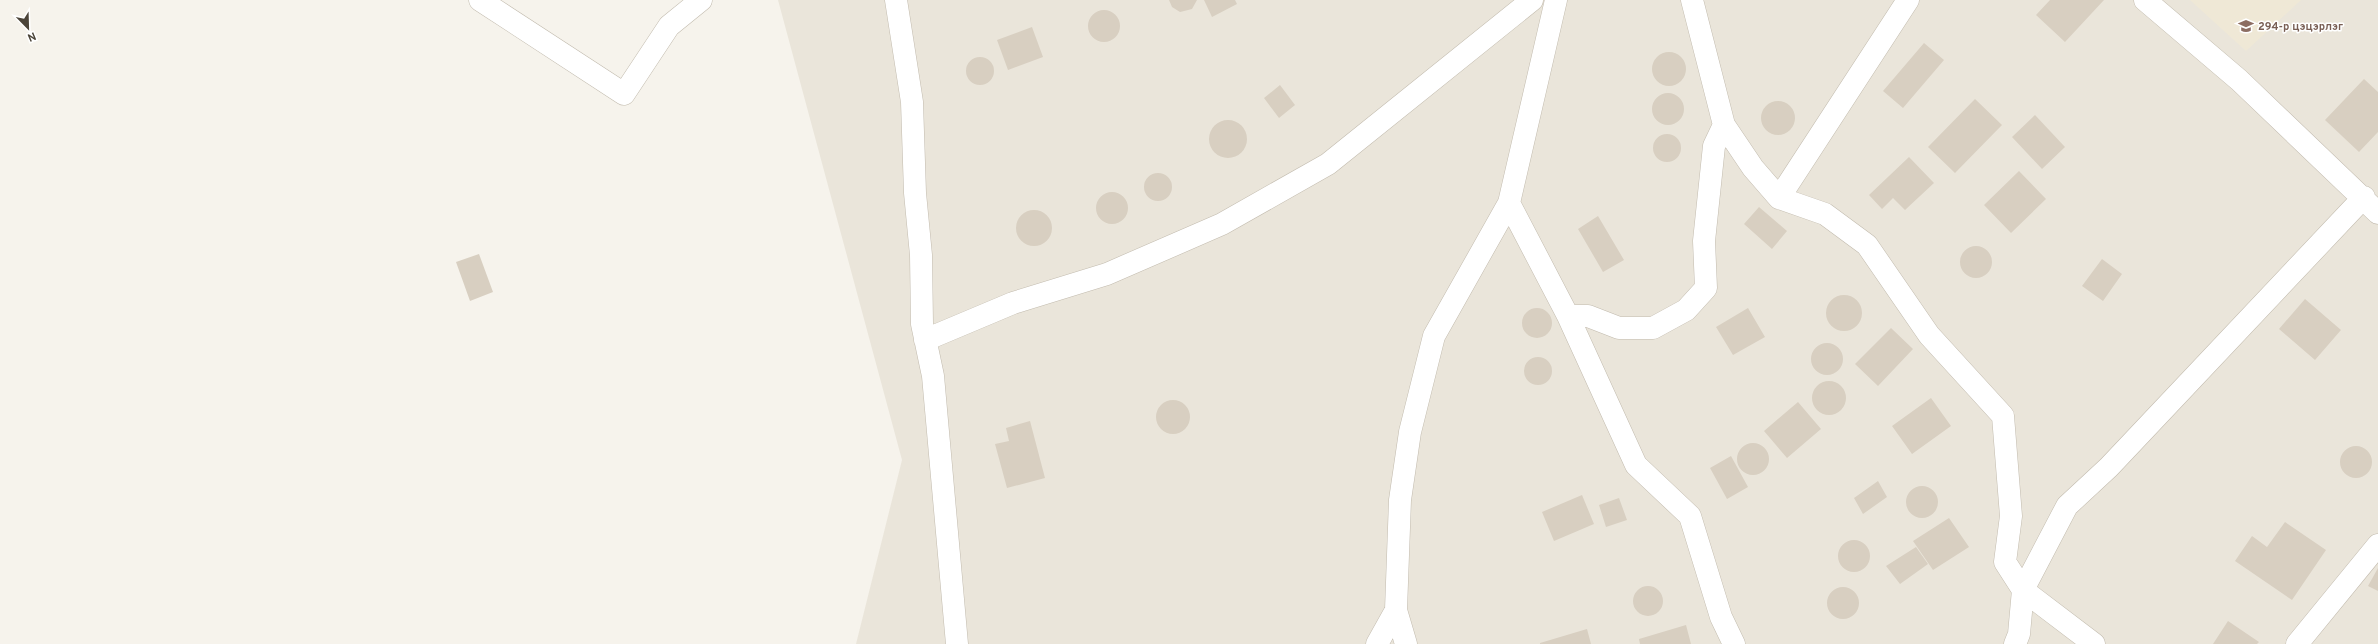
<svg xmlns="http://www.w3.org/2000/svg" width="2378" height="644" viewBox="0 0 2378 644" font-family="Overpass,sans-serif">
<rect width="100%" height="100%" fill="#f6f3ec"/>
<path fill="#eae5da" d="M778 0H2378V644H856L902 460Z"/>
<path fill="#efe8d6" d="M2190 0H2301L2246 51Z"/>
<path fill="#d8cfc1" d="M1169 0H1197L1192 9 1180 12 1172 7Z
M1204 0H1235L1237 4 1212 17Z
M2050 0H2104L2065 42 2036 15Z
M1088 26a16 16 0 1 1 32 0a16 16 0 1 1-32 0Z
M1032 27 1043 57 1008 70 997 40Z
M1924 43 1944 60 1903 108 1883 91Z
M1652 69a17 17 0 1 1 34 0a17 17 0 1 1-34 0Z
M966 71a14 14 0 1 1 28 0a14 14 0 1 1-28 0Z
M2364 79 2378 92V132L2359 152 2325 120Z
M1280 85 1295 105 1279 118 1264 98Z
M1652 109a16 16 0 1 1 32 0a16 16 0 1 1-32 0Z
M1975 99 2002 125 1955 173 1928 147Z
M1761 118a17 17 0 1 1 34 0a17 17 0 1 1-34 0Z
M2035 115 2065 147 2042 169 2012 137Z
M1209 139a19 19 0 1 1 38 0a19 19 0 1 1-38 0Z
M1653 148a14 14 0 1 1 28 0a14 14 0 1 1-28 0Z
M1909 157 1934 183 1905 210 1893 198 1882 209 1869 195Z
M2019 171 2046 199 2011 233 1984 205Z
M1144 187a14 14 0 1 1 28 0a14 14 0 1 1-28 0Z
M1096 208a16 16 0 1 1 32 0a16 16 0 1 1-32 0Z
M1759 207 1787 231 1772 249 1744 224Z
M1016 228a18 18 0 1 1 36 0a18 18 0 1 1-36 0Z
M1598 216 1624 260 1603 272 1578 229Z
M1960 262a16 16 0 1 1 32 0a16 16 0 1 1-32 0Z
M479 254 493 292 470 301 456 262Z
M2102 259 2122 274 2103 301 2082 286Z
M1826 313a18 18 0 1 1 36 0a18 18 0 1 1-36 0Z
M2305 299 2341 330 2315 360 2279 329Z
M1522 323a15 15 0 1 1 30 0a15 15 0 1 1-30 0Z
M1748 308 1765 337 1733 355 1716 327Z
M1891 328 1913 349 1878 386 1855 364Z
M1811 359a16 16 0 1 1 32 0a16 16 0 1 1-32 0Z
M1524 371a14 14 0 1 1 28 0a14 14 0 1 1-28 0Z
M1812 398a17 17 0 1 1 34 0a17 17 0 1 1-34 0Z
M1931 398 1951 426 1912 454 1892 426Z
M1156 417a17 17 0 1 1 34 0a17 17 0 1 1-34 0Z
M1798 402 1821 429 1787 458 1764 431Z
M1030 421 1045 478 1007 488 995 444 1009 441 1006 428Z
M1737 459a16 16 0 1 1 32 0a16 16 0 1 1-32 0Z
M2340 462a16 16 0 1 1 32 0a16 16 0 1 1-32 0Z
M1731 456 1748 487 1727 499 1710 468Z
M1878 481 1887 497 1863 514 1854 498Z
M1906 502a16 16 0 1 1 32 0a16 16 0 1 1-32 0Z
M1582 495 1594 524 1554 541 1542 512Z
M1619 498 1627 520 1606 527 1599 505Z
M1949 518 1969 547 1933 570 1913 541Z
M2285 522 2326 550 2292 600 2235 561 2252 536 2267 547Z
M1838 556a16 16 0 1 1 32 0a16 16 0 1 1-32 0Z
M1916 547 1928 564 1900 584 1886 566Z
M2378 568V591L2368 586Z
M1633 601a15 15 0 1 1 30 0a15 15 0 1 1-30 0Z
M1827 603a16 16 0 1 1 32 0a16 16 0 1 1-32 0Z
M2228 621 2259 642 2257 644H2213Z
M1686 625 1691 644H1640L1639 639Z
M1587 629 1591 644H1540V643Z"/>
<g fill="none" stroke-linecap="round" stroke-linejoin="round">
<g stroke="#c2bbae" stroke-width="23">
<path id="minor" d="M480 0 624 94 669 26 701 0
M896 0 912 102 915 193 921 255 922 324 933 376 957 644
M1692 0 1724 125 1753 168 1779 198 1825 214 1867 245 1929 335 2003 416 2011 516 2005 562 2023 590 2094 644
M2145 0 2239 80 2378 213
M1779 198 1908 0
M1509 203 1568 316 1636 465 1690 516 1721 617 1734 644
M1568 316H1588L1619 328H1653L1686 310 1706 288 1704 241 1714 146 1724 125
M925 340 1013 303 1107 274 1222 224 1328 164 1532 0
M1396 610 1406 644
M1377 644 1396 610 1400 500 1410 432 1434 336 1509 203 1556 0
M2015 644 2019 634 2023 590 2067 506 2109 467 2364 197
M2297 644 2378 545"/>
</g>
<use href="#minor" stroke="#fff" stroke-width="22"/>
</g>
<defs>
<g id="school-bare" transform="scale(1.2)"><path d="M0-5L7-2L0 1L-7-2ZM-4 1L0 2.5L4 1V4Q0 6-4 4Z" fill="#8d6e63" stroke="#fff" stroke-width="2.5" paint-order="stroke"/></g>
</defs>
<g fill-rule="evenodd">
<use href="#school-bare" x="2246" y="26"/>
</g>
<g text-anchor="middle" stroke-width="3" stroke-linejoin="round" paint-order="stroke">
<g font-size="11" font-weight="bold" fill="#785e54" stroke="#fff" text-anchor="start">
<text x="2258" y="30">294-р цэцэрлэг</text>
</g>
</g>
<g transform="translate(28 28) rotate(157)" stroke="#ffffff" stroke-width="3" paint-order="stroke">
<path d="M0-3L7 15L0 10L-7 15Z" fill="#4b4439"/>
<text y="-6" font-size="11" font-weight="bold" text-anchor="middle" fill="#4b4439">N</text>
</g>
</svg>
